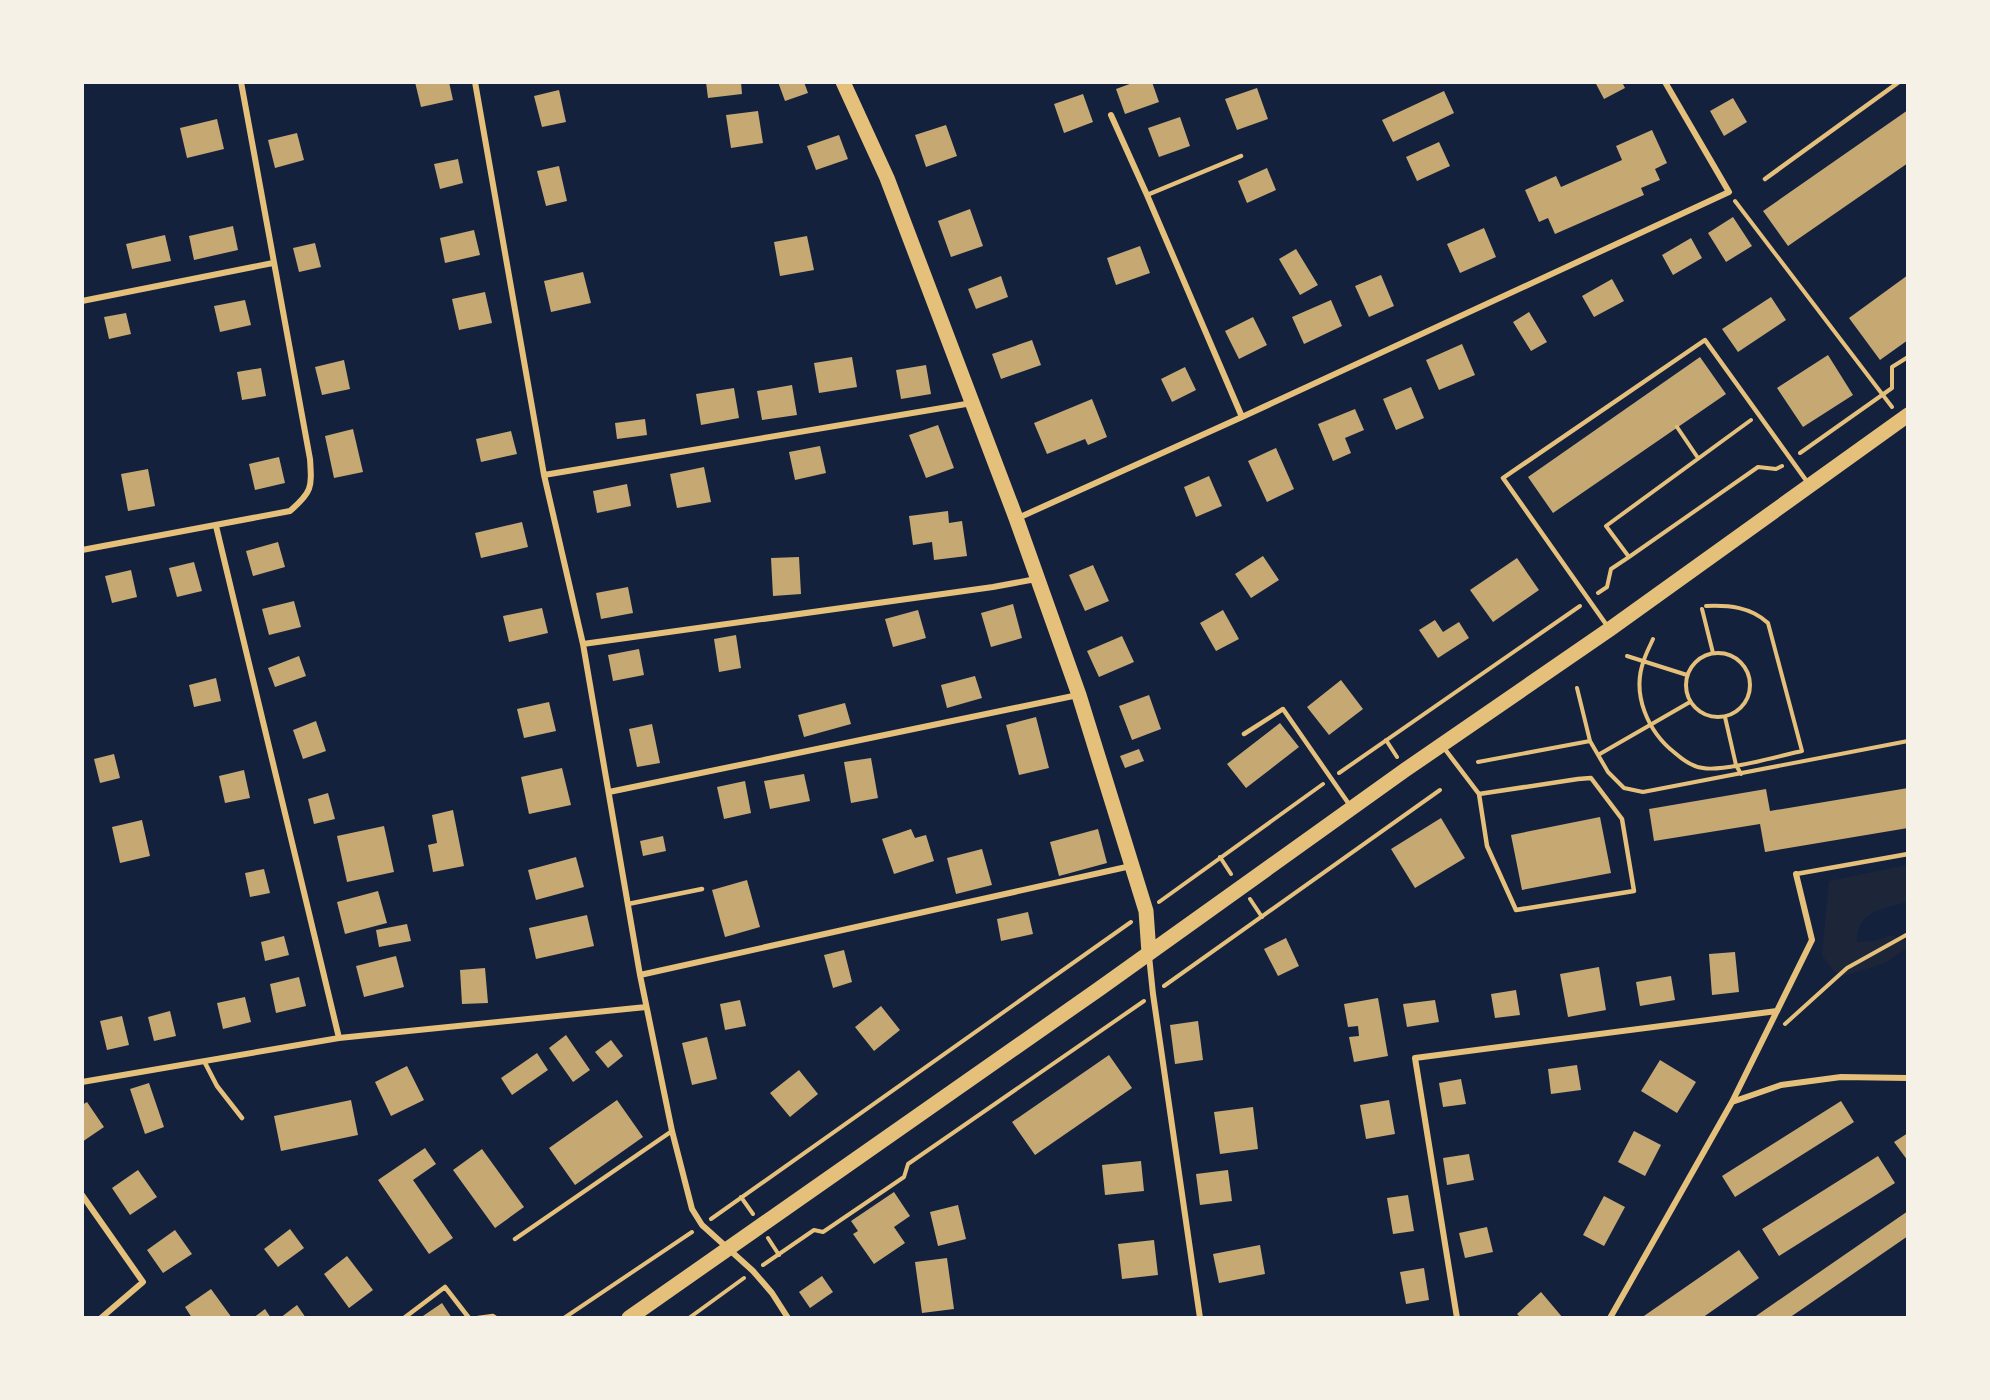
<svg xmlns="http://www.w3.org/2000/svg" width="1990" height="1400" viewBox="0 0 1990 1400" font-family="Arial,sans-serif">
<rect width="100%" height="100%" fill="#14213d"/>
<path fill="#1d2539" d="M1907 865V902C1884 908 1855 912 1857 942L1874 941 1891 935 1906 941 1907 948 1885 963 1843 976 1833 970 1822 955 1829 881Z"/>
<path fill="#c6a872" d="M415 82H449L453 100 421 107Z
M706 82H741L742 94 708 98Z
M778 82H804L808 93 785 101Z
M1135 82H1152L1159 102 1125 114 1116 89Z
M1595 82H1622L1625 88 1604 99Z
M1257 88 1268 119 1237 130 1225 99Z
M559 90 566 122 542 127 534 96Z
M1444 91 1454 113 1393 142 1382 120Z
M1083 94 1093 122 1064 133 1054 104Z
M1733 98 1747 122 1724 136 1710 111Z
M1908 110V163L1788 246 1763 211Z
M758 111 763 143 731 148 726 115Z
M1180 117 1190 146 1159 157 1148 128Z
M217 119 224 149 187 158 180 128Z
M946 125 957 156 926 167 915 135Z
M1652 130 1667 163 1655 169 1660 180 1641 188 1644 195 1555 234 1548 218 1539 222 1525 190 1556 176 1561 187 1622 160 1616 146Z
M297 133 304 160 275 168 268 140Z
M839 135 848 159 816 170 807 146Z
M1439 142 1450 166 1417 181 1406 157Z
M458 159 463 183 440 189 434 164Z
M559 166 567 201 546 206 537 171Z
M1267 168 1276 190 1247 203 1238 181Z
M970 209 983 246 951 257 938 221Z
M1733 217 1752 246 1726 262 1708 233Z
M233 226 238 250 194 260 189 236Z
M1484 228 1496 257 1460 273 1447 244Z
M474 230 480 255 445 263 440 238Z
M165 235 171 261 132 269 126 244Z
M807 236 814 270 780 276 774 242Z
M1691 238 1702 258 1673 275 1662 255Z
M315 243 321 267 299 272 293 248Z
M1140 246 1150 273 1116 285 1107 258Z
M1296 249 1318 285 1300 295 1279 259Z
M583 272 591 303 551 312 544 281Z
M1381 275 1394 306 1369 317 1355 286Z
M1908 275V340L1880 360 1849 318Z
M1001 276 1008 297 976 309 968 289Z
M1612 279 1624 301 1594 317 1582 296Z
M485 292 492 323 459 330 452 299Z
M1771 297 1786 320 1738 352 1722 329Z
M245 300 251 325 220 332 214 306Z
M1331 300 1342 326 1304 344 1292 317Z
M1529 312 1547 342 1531 351 1513 322Z
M126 313 131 334 109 339 104 317Z
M1253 317 1267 345 1239 359 1225 331Z
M1032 340 1041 365 1001 379 992 354Z
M1462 344 1475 375 1439 390 1426 360Z
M1828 355 1853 395 1803 427 1777 388Z
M852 357 857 387 819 393 814 363Z
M1700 357 1726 394 1553 513 1528 477Z
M344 360 350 389 322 395 315 367Z
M926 365 931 394 901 399 896 370Z
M1185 367 1196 390 1172 402 1161 379Z
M261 368 266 396 242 400 237 372Z
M792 385 797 415 762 420 757 391Z
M1411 387 1424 418 1396 430 1383 399Z
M734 388 739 418 701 425 696 394Z
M1092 399 1107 437 1088 445 1085 439 1047 454 1034 423Z
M1355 409 1364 430 1345 438 1351 453 1333 461 1318 424Z
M645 419 647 435 617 439 615 423Z
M938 425 954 468 926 478 909 435Z
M353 429 363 472 334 478 325 436Z
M511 431 517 454 481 462 476 439Z
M820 446 826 473 795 480 789 452Z
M1276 448 1294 489 1267 502 1248 461Z
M279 457 285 483 255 490 249 464Z
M704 467 711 502 677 508 670 474Z
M148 469 155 506 128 511 121 474Z
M1209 476 1222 506 1196 517 1184 487Z
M627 484 631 506 597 513 593 491Z
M948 511 949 523 962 521 967 556 934 560 932 542 913 545 909 516Z
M522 522 528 547 481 558 475 533Z
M278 542 285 567 253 576 246 551Z
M1263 556 1279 580 1251 598 1235 574Z
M799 557 801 594 773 596 771 558Z
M1517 558 1539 590 1493 622 1470 590Z
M194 562 202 591 177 597 169 568Z
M1093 565 1109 601 1085 611 1069 575Z
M131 570 137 597 112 603 105 576Z
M628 587 633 613 601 619 596 593Z
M294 601 301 627 269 635 262 609Z
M1013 604 1022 638 991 647 981 613Z
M542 608 548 633 509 642 503 616Z
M918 610 926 638 893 647 885 619Z
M1223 610 1239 639 1216 651 1200 623Z
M1435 620 1443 632 1459 622 1469 638 1438 658 1419 630Z
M736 635 741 668 719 672 714 639Z
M1122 636 1134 662 1099 677 1087 651Z
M639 649 644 675 613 681 608 655Z
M299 656 306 676 275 687 268 668Z
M975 676 982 698 947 708 941 685Z
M216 678 221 701 194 707 189 685Z
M1341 680 1363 709 1329 735 1307 707Z
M1149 695 1161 729 1132 740 1119 706Z
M549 702 556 731 524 738 517 709Z
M845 703 851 724 804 737 798 715Z
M1036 717 1049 768 1019 775 1006 725Z
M316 721 326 751 303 759 293 730Z
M1280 723 1299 747 1246 788 1227 764Z
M652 724 660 763 637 767 629 729Z
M1139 749 1144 761 1125 768 1120 756Z
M114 754 120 778 100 783 94 759Z
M871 758 878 798 851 803 844 762Z
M562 768 571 805 529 814 521 777Z
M244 770 250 798 225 803 219 776Z
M804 774 810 801 770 809 764 781Z
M745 781 751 813 724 819 717 787Z
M1908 788V828L1765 852 1760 824 1654 841 1649 809 1766 789 1770 811Z
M328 793 335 819 314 824 308 799Z
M453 810 464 866 433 872 428 845 437 843 432 815Z
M1600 817 1611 873 1522 890 1511 835Z
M1441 818 1465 858 1415 888 1391 849Z
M142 820 150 856 120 863 112 827Z
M384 826 394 872 347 882 337 836Z
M911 829 915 838 926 835 934 861 894 874 882 839Z
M1098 829 1107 863 1059 876 1050 842Z
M663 836 666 851 643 856 640 841Z
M982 849 992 885 956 894 947 858Z
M576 857 584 887 536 900 528 870Z
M264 869 270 893 250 897 245 873Z
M747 880 760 927 725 937 712 890Z
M378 891 387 923 345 934 337 902Z
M1028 912 1033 934 1001 941 997 919Z
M587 915 594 946 536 959 529 928Z
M407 924 411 941 379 947 376 930Z
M284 936 289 955 265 961 261 942Z
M1286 938 1299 966 1278 976 1264 949Z
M844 950 852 982 833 988 824 955Z
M1735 952 1739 992 1712 995 1709 954Z
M396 956 404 987 364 997 356 966Z
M1599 967 1606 1010 1568 1017 1560 974Z
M485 968 488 1003 462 1004 460 970Z
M1671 976 1675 1000 1640 1006 1636 982Z
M299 977 306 1006 276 1013 270 984Z
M1516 990 1520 1015 1495 1018 1491 994Z
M245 997 251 1022 223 1029 217 1003Z
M1378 998 1388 1056 1354 1062 1349 1037 1359 1036 1358 1026 1348 1027 1344 1004Z
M740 1000 746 1026 725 1030 720 1004Z
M1435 1000 1439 1022 1407 1027 1403 1004Z
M881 1006 900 1030 874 1051 855 1027Z
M170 1011 176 1036 154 1041 148 1017Z
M122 1016 129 1045 107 1050 100 1021Z
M1198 1021 1203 1060 1175 1064 1170 1025Z
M566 1035 590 1070 573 1082 549 1048Z
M707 1037 717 1079 692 1085 682 1043Z
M611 1040 623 1056 608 1068 595 1052Z
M537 1053 548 1070 512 1095 501 1078Z
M1109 1055 1132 1088 1035 1155 1012 1122Z
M1660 1060 1696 1082 1677 1113 1641 1091Z
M1577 1065 1581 1090 1551 1094 1548 1069Z
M407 1066 424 1100 391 1116 375 1082Z
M799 1070 818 1094 790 1117 770 1093Z
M1461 1079 1466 1104 1443 1107 1439 1083Z
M149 1083 164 1127 145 1134 130 1089Z
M351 1100 358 1135 281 1151 274 1116Z
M617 1100 643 1137 575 1185 549 1148Z
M1389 1100 1395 1134 1366 1139 1360 1105Z
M1841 1101 1854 1122 1735 1197 1722 1176Z
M87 1102 104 1127 82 1142V1105Z
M1253 1107 1258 1149 1220 1154 1214 1112Z
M1634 1131 1661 1145 1645 1176 1618 1162Z
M1908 1133V1161L1894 1142Z
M425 1148 436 1164 413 1180 453 1238 429 1254 378 1180Z
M482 1149 524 1207 495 1228 453 1170Z
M1469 1154 1474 1180 1447 1185 1443 1158Z
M1878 1156 1895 1183 1779 1256 1762 1229Z
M1141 1161 1144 1191 1105 1195 1102 1165Z
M138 1170 157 1197 130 1215 112 1188Z
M1228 1170 1232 1201 1200 1205 1196 1174Z
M894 1192 910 1216 894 1227 905 1243 874 1264 853 1234 858 1231 851 1221Z
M1408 1195 1414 1231 1393 1234 1387 1198Z
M1604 1196 1625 1207 1604 1246 1583 1235Z
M958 1205 966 1239 938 1246 930 1212Z
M1908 1211V1236L1789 1318H1753Z
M1487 1227 1493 1252 1465 1258 1459 1233Z
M290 1229 304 1248 278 1267 264 1249Z
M175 1230 192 1254 163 1273 147 1250Z
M1154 1240 1158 1275 1122 1279 1118 1244Z
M1260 1245 1265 1274 1219 1283 1213 1254Z
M1739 1250 1759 1278 1702 1318H1641Z
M347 1256 373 1290 349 1308 324 1274Z
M947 1258 954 1309 922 1313 915 1262Z
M1424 1268 1429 1300 1406 1304 1400 1272Z
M822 1276 833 1292 810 1308 799 1292Z
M211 1289 232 1318H192L185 1307Z
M1541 1292 1563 1318H1521L1517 1314Z
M442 1303 452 1318H420Z
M297 1305 306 1318H280Z
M265 1309 271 1318H253Z"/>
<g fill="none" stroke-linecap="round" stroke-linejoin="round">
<path stroke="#e5c07b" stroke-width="4" d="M1735 201 1892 407
M1677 427 1698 458
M1800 453 1892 388V367L1908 357
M1629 557 1606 526 1751 420
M1598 593 1607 587 1611 569 1629 557 1758 467 1776 469 1782 466
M1702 609 1713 653
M1653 639C1650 646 1646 653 1644 660 1631 694 1648 732 1675 753 1683 760 1692 767 1703 768 1723 772 1779 756 1802 751L1768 623C1751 607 1729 605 1706 606
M1686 685a32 32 0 1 1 64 0a32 32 0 1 1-64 0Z
M1627 656 1687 675
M1577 688 1590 741 1608 772 1624 788 1643 792 1908 741
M1725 717 1736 765 1741 774
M1386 740 1397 757
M1598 755 1690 702
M1478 762 1590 741
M1339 773 1580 606
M1220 857 1231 874
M1250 899 1262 917
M1159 902 1323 784
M1164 986 1440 790
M1785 1024 1847 968 1908 934
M741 1197 753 1214
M711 1219 1131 922
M768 1238 779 1255
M763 1265 814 1230 823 1232 904 1177 908 1164 1144 1001
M564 1318 692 1232
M689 1318 744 1278"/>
<path stroke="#e5c07b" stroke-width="4.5" d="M1765 179 1899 82
M1147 195 1241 156
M1608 627 1503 478 1705 340 1808 483
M1244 734 1283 709 1351 807
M1444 748 1479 794 1578 779 1591 778 1622 819 1634 891 1516 910 1487 846 1479 794
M1796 874 1908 854
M628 904 702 889
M204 1061 217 1086 242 1118
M515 1239 672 1131
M404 1318 445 1287 469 1318
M478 1318 493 1316 496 1318"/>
<path stroke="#e5c07b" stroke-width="6" d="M475 82 544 475 583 644 640 975 672 1131 692 1209 702 1225 753 1271 772 1293 788 1318
M1111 115 1147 195 1242 417
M82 301 273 263
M544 475 972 403
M1018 518 1242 417 1729 192 1665 82
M216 526 339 1038
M82 550 290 511C312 492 312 488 310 459L241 82
M583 644 993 587 1036 579
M609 792 1078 695
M1149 956 1153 994 1200 1318
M640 975 1131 866
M82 1082 339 1038 646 1007
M1732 1102 1781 1085 1841 1077 1908 1078
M82 1195 143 1282 101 1318
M1457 1318 1415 1058 1777 1011
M1610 1318 1732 1102 1812 940 1796 874"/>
<path stroke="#e5c07b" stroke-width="15" d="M843 82 887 178 1016 518 1079 695 1146 911 1149 953
M629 1318 1099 989 1405 770 1610 629 1908 415"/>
</g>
<rect width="1990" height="1400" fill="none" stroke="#f6f1e7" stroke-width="168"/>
</svg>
